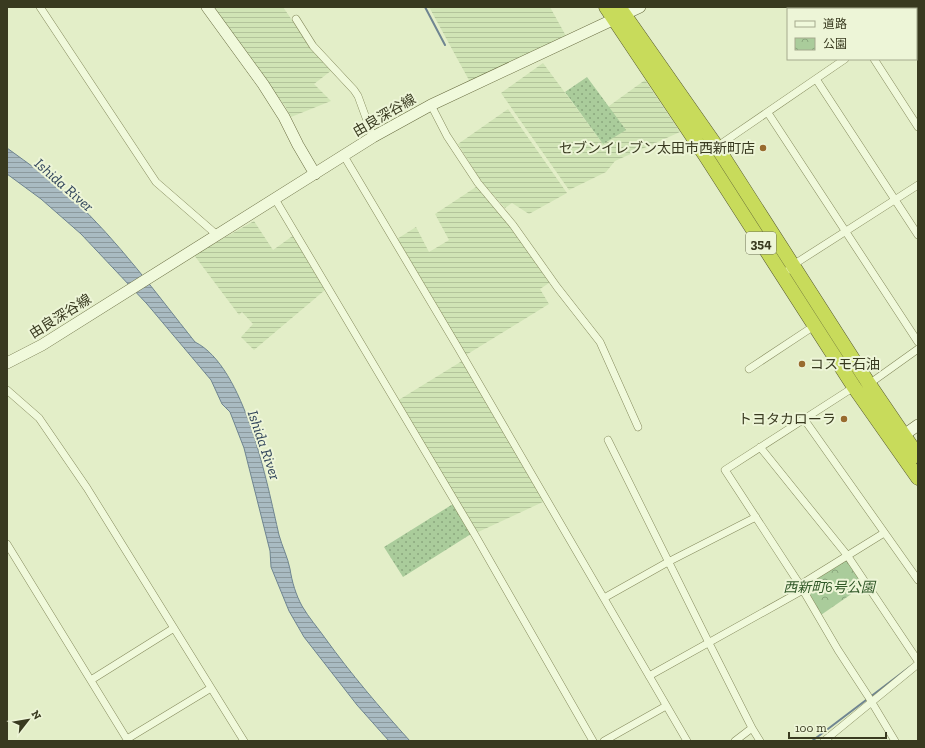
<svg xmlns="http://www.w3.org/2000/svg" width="925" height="748" viewBox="0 0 925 748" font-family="'Zilla Slab','Noto Sans JP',serif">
<defs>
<pattern id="farmland-rules" width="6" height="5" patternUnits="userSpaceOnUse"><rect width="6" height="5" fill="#d0e4b5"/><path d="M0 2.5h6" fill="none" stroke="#b3c49b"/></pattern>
<pattern id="grass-dots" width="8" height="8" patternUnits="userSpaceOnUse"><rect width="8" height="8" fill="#aacc9b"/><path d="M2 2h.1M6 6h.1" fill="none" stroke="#8ba77e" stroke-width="1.8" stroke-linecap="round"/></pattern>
<pattern id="park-crowns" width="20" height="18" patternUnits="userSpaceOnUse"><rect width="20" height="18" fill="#aacc9b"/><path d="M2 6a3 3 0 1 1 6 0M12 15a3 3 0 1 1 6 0" fill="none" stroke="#8ba77e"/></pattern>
<pattern id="water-rules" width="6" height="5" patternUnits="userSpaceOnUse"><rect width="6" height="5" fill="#a9bbc2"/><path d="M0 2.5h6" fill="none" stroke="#8b999d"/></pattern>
</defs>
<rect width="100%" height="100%" fill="#e3eec8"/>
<path fill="url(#farmland-rules)" d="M212 7H283L312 49 332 70 314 84 331 101 291 117 285 106Z
M429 7H550L566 36 470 82Z
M543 63 603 144 609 106 645 80 680 132 615 161 606 172 569 190 501 93Z
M508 109 567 193 529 214 512 203 505 208 481 181 458 144Z
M479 185 552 281 540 289 549 304 466 355 397 239 416 227 429 252 449 240 435 214Z
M254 221 273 250 294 235 325 290 254 350 241 337 253 324 242 312 239 315 194 255Z
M462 361 545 501 476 533 397 401Z"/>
<path fill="url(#grass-dots)" d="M587 77 626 130 603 144 565 92Z
M453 504 471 534 403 577 384 547Z"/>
<path fill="url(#park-crowns)" d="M847 555 866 584 818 617 800 585Z"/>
<path fill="url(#water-rules)" stroke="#6f8591" d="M7 148C29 164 52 180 72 198 118 241 156 293 195 342 245 367 267 483 279 535 282 546 288 558 290 569 292 582 296 595 302 606 309 618 318 628 325 638 351 674 380 708 410 741H389L357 705 304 637 289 611 271 567 270 551 244 448 230 412 222 404 211 380 147 304 81 234 41 199 7 174Z"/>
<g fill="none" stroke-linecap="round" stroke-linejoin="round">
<path stroke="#6f8591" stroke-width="2" d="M425 7 445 45
M812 741 911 666"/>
<g stroke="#858a5d" stroke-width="8">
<path id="street" d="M40 7 156 182 217 235
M916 18 918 21
M296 19 313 46 354 90 358 96 373 137
M874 59 918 127
M816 79 918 235
M431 105 447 136 478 183 513 225 557 287 600 342 638 427
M768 113 918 342
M715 148 845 59
M344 156 457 346 687 741
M275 199 475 535 593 741
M782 276 793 265 918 185
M749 369 814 326
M869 384 918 349
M854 387 725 470 800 585 838 650 868 696 895 741
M7 390 39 418 87 488 244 741
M804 419 918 580
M608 440 709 643 752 728 760 741
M760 447 847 555 918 661
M7 544 128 741
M800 585 884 533
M604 598 668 562 756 517
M649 676 803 590
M91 680 174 628
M127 739 211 688
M604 741 666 706
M735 741 752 728
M824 741 918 664"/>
</g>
<g stroke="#686c40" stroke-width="12">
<path id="secondary" d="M207 7 263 84 284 117 298 145 315 174
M7 363 42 345 373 137 431 105 640 7
M897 440 918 425"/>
</g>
<g stroke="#565831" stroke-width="15">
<path id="highway" d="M606 7 705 155 854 387 918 478
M619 7 717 147 869 384 918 456"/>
</g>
<use href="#street" stroke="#f0f9db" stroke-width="7"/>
<use href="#secondary" stroke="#f0f9db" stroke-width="11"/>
<use href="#highway" stroke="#c8db5b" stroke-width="14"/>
</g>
<g fill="#986b2e" stroke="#edf5d7" stroke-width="1.5">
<circle cx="763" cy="148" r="4"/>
<circle cx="802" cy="364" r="4"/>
<circle cx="844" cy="419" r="4"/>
</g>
<g text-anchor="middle" stroke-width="4" stroke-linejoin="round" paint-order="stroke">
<rect fill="#edf5d7" stroke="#6f7257" stroke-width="1" x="746" y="232" width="30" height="22" rx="3"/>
<g font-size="13" font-weight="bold" fill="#393a20">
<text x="761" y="248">354</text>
</g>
<g font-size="14" fill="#393a20" stroke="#edf5d7">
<text transform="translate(384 115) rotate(-30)" y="5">由良深谷線</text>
<text transform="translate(60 316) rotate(-32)" y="5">由良深谷線</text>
</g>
<g font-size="14" fill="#393a20" stroke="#edf5d7" text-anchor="end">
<text x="755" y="153">セブンイレブン太田市西新町店</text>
<text x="810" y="369" text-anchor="start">コスモ石油</text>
<text x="836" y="424">トヨタカローラ</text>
</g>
<g font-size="14" font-style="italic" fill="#2f5727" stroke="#edf5d7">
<text x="829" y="592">西新町6号公園</text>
</g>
<g font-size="15" font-style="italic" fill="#30445a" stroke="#edf5d7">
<text transform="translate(64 185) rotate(41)" y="5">Ishida River</text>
<text transform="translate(264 445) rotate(71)" y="5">Ishida River</text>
</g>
</g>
<rect width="925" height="748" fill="none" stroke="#393a20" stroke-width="16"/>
<rect x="787" y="8" width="130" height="52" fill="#edf5d7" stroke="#a5aa8e"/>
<rect x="795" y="21" width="20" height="6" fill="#f0f9db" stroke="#a5aa8e"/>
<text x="823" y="28" font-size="12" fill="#393a20">道路</text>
<rect x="795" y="38" width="20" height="12" fill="url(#park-crowns)" stroke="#a5aa8e"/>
<text x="823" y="48" font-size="12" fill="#393a20">公園</text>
<g transform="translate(28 720) rotate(59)" stroke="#edf5d7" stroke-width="3" paint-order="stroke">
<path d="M0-3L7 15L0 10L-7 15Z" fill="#393a20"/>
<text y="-6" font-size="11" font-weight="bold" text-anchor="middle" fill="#393a20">N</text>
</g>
<path d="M789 732v6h97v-6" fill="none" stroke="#393a20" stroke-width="2"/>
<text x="795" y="732" font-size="12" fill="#393a20" stroke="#edf5d7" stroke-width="3" paint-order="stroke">100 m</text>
</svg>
